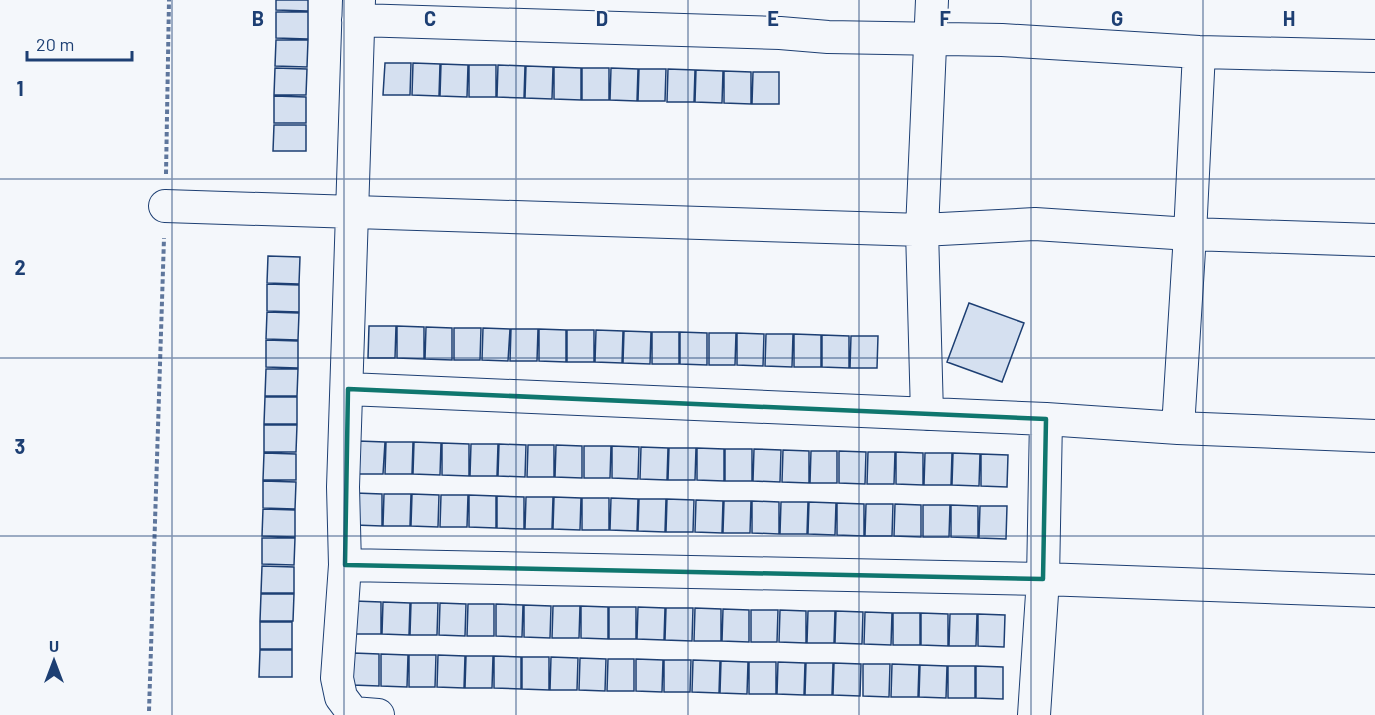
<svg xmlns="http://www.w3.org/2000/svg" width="1375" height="715" viewBox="0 0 1375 715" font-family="Barlow,sans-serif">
<rect width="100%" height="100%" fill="#f4f7fb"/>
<path fill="#d5e0f0" stroke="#1d3f73" stroke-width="1.5" d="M276 0H308V11L276 10Z
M276 12H308V39L276 38Z
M276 40H308L307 67 275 66Z
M385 63H411L410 95H383Z
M413 63 440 64 439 96 412 95Z
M441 64 468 65 467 97 440 96Z
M469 65H496V97H469Z
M498 65 525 66 524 98 497 97Z
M526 66 553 67 552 99 525 98Z
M554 67 581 68V100L554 99Z
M275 68 307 69 306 95H274Z
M582 68H609V100H582Z
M611 68 638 69 637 101 610 100Z
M639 69H666L665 101H638Z
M668 69 695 70 694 102H667Z
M696 70 723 71 722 103 695 102Z
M724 71 751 72V104L724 103Z
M753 72H779V104H752Z
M274 96 306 97V123H274Z
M274 125H306V151H273Z
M268 256 300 257 299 284 267 283Z
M267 284 299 285V312L267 311Z
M969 303 1024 323 1002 382 947 362Z
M267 312 299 313 298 340 266 339Z
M369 326H396L395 358H368Z
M397 326 424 327V359L397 358Z
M426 327 452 328V360L425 359Z
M454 328H481L480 360H454Z
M483 328 510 329 508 361 482 360Z
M511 329H538L537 361H510Z
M539 329 566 330V362L539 361Z
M567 330H594V362H567Z
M596 330 623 331 622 363 595 362Z
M624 331 651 332 650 364 623 363Z
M652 332H679V364H652Z
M680 332 707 333V365L680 364Z
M709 333H736L735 365H709Z
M737 333 764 334 763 366 737 365Z
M766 334H793L792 367 765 366Z
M794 334 821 335V367H794Z
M822 335 849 336V368L822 367Z
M851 336H878L877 368H850Z
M266 340 298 341V368L266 367Z
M266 369H298L297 396H265Z
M265 397H297V424H264Z
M264 425H297L296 452H264Z
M358 441 385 442 383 474H357Z
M386 442H413L412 474H385Z
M414 442 441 443 440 475 413 474Z
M442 443 469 444V476L442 475Z
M471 444H498L497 476H470Z
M499 444 526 445 525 477 498 476Z
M528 445H554V477H527Z
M556 445 582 446V478L555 477Z
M584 446H611L610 478H584Z
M612 446 639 447 638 479 612 478Z
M641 447 668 448 667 480 640 479Z
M669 448H696L695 480H668Z
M697 448 724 449V481L697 480Z
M725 449H752V481H725Z
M754 449 781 450 780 482 753 481Z
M783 450 809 451V483L782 482Z
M811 451H837V483H810Z
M839 451 866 452 865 484 839 483Z
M868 452H895L894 484H867Z
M896 452 923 453V485L896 484Z
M264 453 296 454V480H263Z
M925 453H952L951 485H924Z
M953 453 980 454 979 486 952 485Z
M981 454 1008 455 1007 487 981 486Z
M263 481 296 482 295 509 263 508Z
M355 493 382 494V526L355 525Z
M384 494H411L410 526H383Z
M412 494 439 495 438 527 411 526Z
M441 495H468L467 527H440Z
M469 495 496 496V528L469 527Z
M497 496 524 497V529L497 528Z
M526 497H553L552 529H525Z
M554 497 581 498 580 530 553 529Z
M582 498H609V530H582Z
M611 498 638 499 637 531 610 530Z
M639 499H666L665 532 638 531Z
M667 499 694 500 693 532H666Z
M696 500 723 501 722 533 695 532Z
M724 501H751L750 533H723Z
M752 501 779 502V534L752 533Z
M781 502H808L807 534H780Z
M809 502 836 503 835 535 808 534Z
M837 503 864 504V536L837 535Z
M866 504H893L892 536H865Z
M895 504 921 505V537L894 536Z
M923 505H950L949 537H923Z
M951 505 978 506V538L951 537Z
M980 506H1007L1006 539 979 538Z
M263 509 295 510V537L262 536Z
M262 538H295L294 565 262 564Z
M262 566 294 567V593H261Z
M261 594H294L293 621H260Z
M354 601 381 602V634H354Z
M383 602 410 603 409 635 382 634Z
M411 603H438L437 635H410Z
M440 603 466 604 465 636 439 635Z
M468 604H494V636H467Z
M496 604 523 605 522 637 496 636Z
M524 605 551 606 550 638 524 637Z
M553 606H580L579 638H552Z
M581 606 608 607V639L581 638Z
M609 607H636V639H609Z
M638 607 665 608 664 640 637 639Z
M666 608H693L692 641 665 640Z
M695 608 721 609V641H694Z
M723 609 749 610V642L722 641Z
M751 610H778L777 642H751Z
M780 610 806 611V643L779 642Z
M808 611H835L834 643H807Z
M836 611 863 612 862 644 835 643Z
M865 612 892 613 891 645 864 644Z
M893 613H920V645H893Z
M921 613 948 614V646L921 645Z
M950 614H977L976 646H949Z
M978 614 1005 615 1004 647 978 646Z
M260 622H292V649H260Z
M260 650H292V677H259Z
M353 653 379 654V686L352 685Z
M381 654 408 655 407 687 381 686Z
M409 655H436L435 687H409Z
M438 655 465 656 464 688 437 687Z
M466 656H493L492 688H465Z
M494 656 521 657V689L494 688Z
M522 657H549V690L522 689Z
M551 657 578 658 577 690H550Z
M580 658 606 659 605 691 579 690Z
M608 659H634V691H607Z
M636 659 663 660 662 692 636 691Z
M664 660H691L690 692H664Z
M693 660 720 661 719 693 692 692Z
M721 661 748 662 747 694 720 693Z
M749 662H776V694H749Z
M778 662 805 663 804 695 777 694Z
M806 663H833L832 695H805Z
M834 663 861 664 860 696 833 695Z
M863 664H890L889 697 863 696Z
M892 664 919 665 918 697H891Z
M920 665 947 666 946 698 919 697Z
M948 666H975V698H948Z
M976 666 1003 667V699L976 698Z"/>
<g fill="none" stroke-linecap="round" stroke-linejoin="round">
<g stroke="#1d3f73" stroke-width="34">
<path id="minor" d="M359 0 343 487 345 565 337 678 341 697 353 713 378 715
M358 20 780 33 828 37 1002 40 1199 52 1375 56
M165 206 922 230 1035 224 1190 234 1375 240
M348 389 1046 419 1178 428 1375 436
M927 414 922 230 932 0
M1178 428 1190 234 1199 52
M345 565 1043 579 1375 591
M1034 715 1043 579 1046 419"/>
</g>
<path stroke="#5e769c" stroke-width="4" stroke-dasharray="4.5 3" stroke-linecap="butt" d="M166 174 169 0
M149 711 164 238"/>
<use href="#minor" stroke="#f4f7fb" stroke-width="32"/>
</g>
<path fill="none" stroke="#0f766e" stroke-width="4.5" stroke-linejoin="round" d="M348 389 1046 419 1043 579 345 565Z"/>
<path fill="none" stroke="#1d3f73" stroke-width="1.5" stroke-opacity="0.55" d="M172 0V715M344 0V715M516 0V715M688 0V715M859 0V715M1031 0V715M1203 0V715M0 179H1375M0 358H1375M0 536H1375"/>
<g font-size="20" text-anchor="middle" font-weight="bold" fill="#1d3f73" stroke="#f4f7fb" stroke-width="4.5" stroke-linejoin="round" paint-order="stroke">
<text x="258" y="26">B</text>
<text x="430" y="26">C</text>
<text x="602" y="26">D</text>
<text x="773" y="26">E</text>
<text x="945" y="26">F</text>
<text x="1117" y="26">G</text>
<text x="1289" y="26">H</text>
<text x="20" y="96">1</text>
<text x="20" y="275">2</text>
<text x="20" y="454">3</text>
</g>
<g transform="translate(54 661)" stroke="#f4f7fb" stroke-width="4.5" paint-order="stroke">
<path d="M0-4.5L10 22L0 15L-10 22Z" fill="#1d3f73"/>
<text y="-9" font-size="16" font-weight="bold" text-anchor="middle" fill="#1d3f73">U</text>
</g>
<path d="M27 51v9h105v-9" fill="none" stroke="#1d3f73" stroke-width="3"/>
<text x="36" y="51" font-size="18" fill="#1d3f73" stroke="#f4f7fb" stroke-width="4.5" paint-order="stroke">20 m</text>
</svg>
